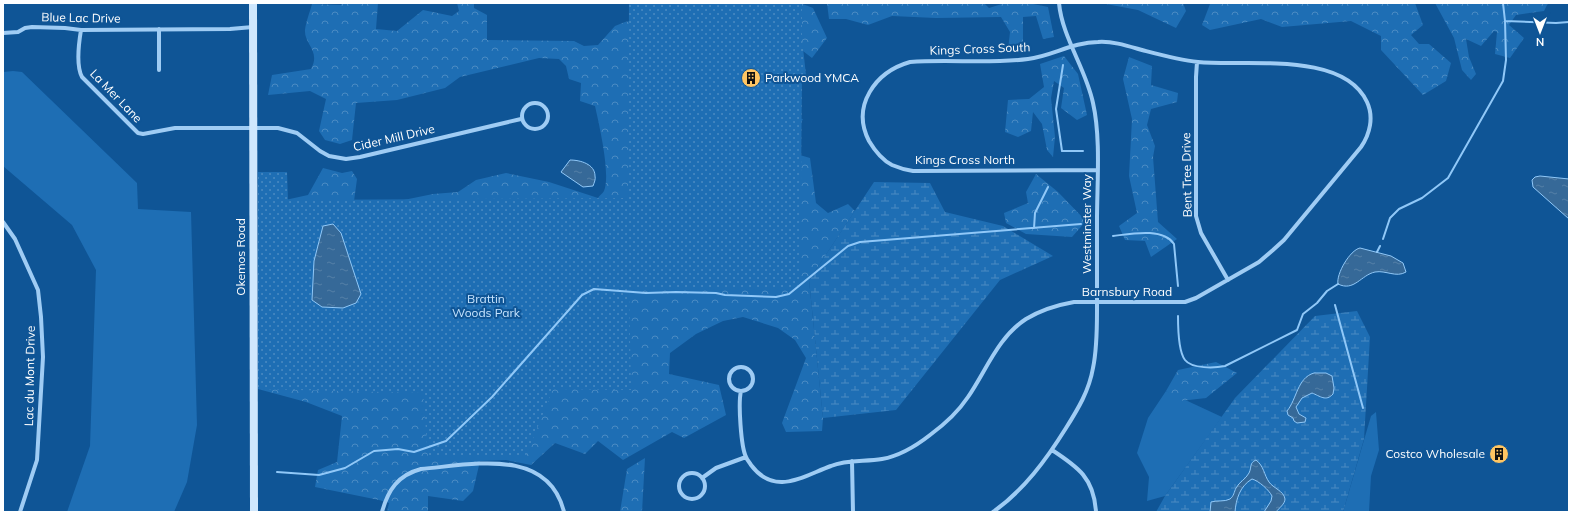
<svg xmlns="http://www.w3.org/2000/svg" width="1572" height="515" viewBox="0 0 1572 515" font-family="Mulish,sans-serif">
<defs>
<pattern id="forest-crowns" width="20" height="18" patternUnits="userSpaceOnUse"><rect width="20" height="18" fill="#1e6eb4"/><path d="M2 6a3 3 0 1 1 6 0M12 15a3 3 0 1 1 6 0" fill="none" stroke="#4b8bc3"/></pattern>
<pattern id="wetland-marsh" width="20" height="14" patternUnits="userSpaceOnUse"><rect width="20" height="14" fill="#1e6eb4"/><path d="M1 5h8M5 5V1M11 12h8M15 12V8" fill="none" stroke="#4b8bc3"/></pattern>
<pattern id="park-dots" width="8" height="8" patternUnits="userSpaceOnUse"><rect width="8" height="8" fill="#1e6eb4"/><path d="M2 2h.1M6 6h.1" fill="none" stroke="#4b8bc3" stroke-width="1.8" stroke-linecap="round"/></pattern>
<pattern id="water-ripples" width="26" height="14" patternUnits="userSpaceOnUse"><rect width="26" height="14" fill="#366998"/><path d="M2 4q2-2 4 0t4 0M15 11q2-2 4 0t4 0" fill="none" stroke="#5480a7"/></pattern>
</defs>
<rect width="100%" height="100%" fill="#0f5596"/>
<path fill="#1e6eb4" d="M13 71 22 72 137 183 138 209 191 212 197 425 187 482 174 512H67L90 446 96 270 72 225 3 166V72Z
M1166 391 1222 417 1165 496 1147 501 1149 477 1137 453 1148 418Z
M1376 412 1379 450 1371 476 1369 512H1343L1371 416Z"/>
<path fill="url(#forest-crowns)" d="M342 3H378L376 29 397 31 423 10 452 16 459 11 457 3H474V8L487 15V40L574 41 584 46 598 45 615 26 625 22 662 15 782 116 803 119 794 136 793 153 810 158 816 203 828 213 848 204 855 211 809 280 823 418 822 431 786 432 782 423 806 358 795 340 778 328 743 317 723 321 696 334 670 353 669 374 719 385 726 415 684 438 672 432 623 460 598 441 585 454 555 443 531 465 506 460 480 461 473 491 463 501 428 496V512H387L389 503 379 500 315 487 318 470 337 462 342 416 306 402 258 389V206L308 195 323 168 342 173 352 171 357 179 354 201 389 203 433 194 458 192 476 180 506 173 549 182 598 198C599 196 603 193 604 191 611 175 599 124 595 106L580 101 581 83 569 79 566 66 559 59 539 58 460 77 445 88 397 100 356 103 352 140 340 144 325 140 319 131 326 99 310 91 268 95 272 75 311 69C321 51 304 44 305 30 306 21 310 12 312 4L341 5Z
M800 3 813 8 827 38 812 58 777 31Z
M827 3H984L989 8 1005 3H1028L1048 7 1054 37 1043 39 1036 16 1023 17V46L1008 50 1010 32 1001 17 936 18 892 16 868 25 846 19H829Z
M1105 3H1183L1186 11 1176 28 1138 10 1106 4Z
M1215 3H1415L1423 25 1411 35 1419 44H1429L1451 63 1446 81 1423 95 1381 50V36L1351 21 1282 27 1261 19 1210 30 1202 25 1210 4Z
M1435 3H1548L1544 11 1516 15 1509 25 1524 38 1510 58 1495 54 1497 32 1494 31 1481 46 1466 39 1469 57 1476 74 1471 80 1462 70 1454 38Z
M1064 56 1078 74 1087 115 1077 120 1061 108 1064 88 1054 81 1051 98 1055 137 1053 157 1047 150 1042 124 1033 112 1031 131 1018 137 1005 132 1008 100 1029 99 1044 87 1040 64Z
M1129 57 1152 66 1151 85 1178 93 1177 102 1151 109 1147 125 1155 146 1153 157 1158 222 1177 239 1151 257 1145 241 1125 240 1119 226 1137 213 1129 176 1132 119 1123 79Z
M1036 174 1058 192 1086 221 1072 237 1026 234 1006 223 1004 213 1028 203 1026 192Z
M1216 362 1237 373 1206 398 1180 401 1166 391 1178 370Z
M645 458 642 512H620L627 469Z"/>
<path fill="url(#wetland-marsh)" d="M874 182 930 183 945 212 1003 226 1053 256 1000 280 896 410 823 418 809 280Z
M1357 311 1370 337 1364 439 1343 512H1156L1165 496 1235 398 1315 316Z"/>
<path fill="url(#park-dots)" d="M629 3H802V39L806 75 802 77 800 289 629 287 631 390 553 389 526 456 428 457 423 393 258 389V172H287L288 200 628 198Z"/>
<path fill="url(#water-ripples)" stroke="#90c8f8" d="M570 160C580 160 595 164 595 176 596 179 594 183 593 186L583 187 561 172Z
M1540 176 1569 179V219L1533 187 1532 180 1535 177Z
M333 224 341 233 361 294 356 303 343 308 322 307 312 300 314 261 323 226Z
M1360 248 1391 256 1403 263 1406 272C1396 278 1386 270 1375 272 1361 275 1354 292 1338 284 1336 274 1350 250 1360 248Z
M1314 373H1326L1332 376 1334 388 1333 394C1326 402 1320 396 1312 393L1302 398 1296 407 1299 414 1306 418 1305 422 1297 423 1294 421 1293 418 1288 415 1287 411C1297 399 1297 378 1314 373Z
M1256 460C1264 466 1264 475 1269 482 1273 488 1284 491 1285 499 1285 504 1279 508 1276 512H1264L1271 501 1272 496C1269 490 1259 481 1252 479 1240 486 1236 499 1235 512H1210L1211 502C1217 500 1225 502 1230 499 1234 496 1234 492 1236 488 1239 482 1246 479 1249 473 1252 467 1249 463 1256 460Z"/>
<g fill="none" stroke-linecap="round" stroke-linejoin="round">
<path stroke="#90c8f8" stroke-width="2" d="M1505 21 1556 23 1569 22
M1063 65 1056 109 1062 151H1083
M1034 228 1035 213 1048 187
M1113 236C1130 234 1163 227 1174 244L1178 286
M1383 239 1390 218 1399 209 1422 198 1448 178 1503 81 1506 60 1505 21 1503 3
M1377 252 1380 246
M1335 305 1363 408
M1178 316C1178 327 1178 351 1185 360 1192 369 1215 368 1225 366L1297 330 1303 314 1317 303 1327 291 1338 284
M277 472 319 475 345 468 374 451 398 449 414 452 446 441 492 397 582 295 594 289 646 293 676 292 716 293 725 295 776 297 789 294 848 246 860 242 1081 224"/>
<path stroke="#9fccf4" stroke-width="4" d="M159 29V70
M81 30C79 42 76 66 82 77L138 133 143 134 175 128H278L297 133 320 151 329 156 346 159 360 157 521 119
M3 33 18 32 25 28 32 27 65 28 81 30 230 29 253 27
M1197 62 1196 77V216L1201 233 1228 280
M522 116a13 13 0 1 1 26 0a13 13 0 1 1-26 0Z
M3 222 15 239 38 290 41 317 43 357 37 460 20 512
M729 379a12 12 0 1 1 24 0a12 12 0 1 1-24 0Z
M741 391C738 403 741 447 746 457 747 460 750 463 751 465 775 497 803 476 831 466 847 459 865 462 882 459 899 456 916 446 930 435 945 424 958 412 968 397 986 371 998 337 1026 319 1041 310 1057 305 1074 302H1185L1196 298 1259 262 1273 250 1284 240 1361 147C1370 134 1374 117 1367 102 1343 50 1244 67 1198 62 1179 60 1161 55 1142 50 1128 46 1113 41 1098 42 1073 42 1052 56 1028 59 989 64 949 59 910 62 875 72 851 106 869 141 875 151 882 160 892 165 899 168 906 170 913 171L1097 170
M1052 450C1078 467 1094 478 1096 512
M852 461 853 512
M679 486a13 13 0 1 1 26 0a13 13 0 1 1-26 0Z
M702 478 716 468 746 457
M382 512C388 490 398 475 421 469 470 465 548 446 564 512
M993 512C1024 490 1046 460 1066 428 1078 409 1089 391 1093 368 1097 349 1097 330 1097 311 1097 281 1097 251 1097 220 1097 184 1101 138 1093 103 1086 69 1062 37 1059 3"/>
<path stroke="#cfe7fd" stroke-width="8" d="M253 3 254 512"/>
</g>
<defs>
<g id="building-disc" transform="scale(1)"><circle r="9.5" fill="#ffc562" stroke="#0f5596"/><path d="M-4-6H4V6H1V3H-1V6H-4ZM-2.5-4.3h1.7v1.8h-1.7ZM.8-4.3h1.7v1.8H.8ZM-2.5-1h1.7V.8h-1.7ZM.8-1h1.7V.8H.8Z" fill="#111"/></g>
</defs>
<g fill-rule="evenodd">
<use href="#building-disc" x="751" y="78"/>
<use href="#building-disc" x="1499" y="454"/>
</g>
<g text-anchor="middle" stroke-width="4" stroke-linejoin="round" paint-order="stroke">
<g font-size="12" fill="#fff" stroke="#0f5596">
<text transform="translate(81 18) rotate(1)" y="4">Blue Lac Drive</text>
<text transform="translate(980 49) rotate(-2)" y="4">Kings Cross South</text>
<text transform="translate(116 96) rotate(46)" y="4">La Mer Lane</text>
<text transform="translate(394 138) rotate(-13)" y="4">Cider Mill Drive</text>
<text x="965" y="164">Kings Cross North</text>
<text transform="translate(1187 175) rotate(-91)" y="4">Bent Tree Drive</text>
<text transform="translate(1087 224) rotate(-90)" y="4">Westminster Way</text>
<text transform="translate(241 257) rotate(-90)" y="4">Okemos Road</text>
<text x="1127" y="296">Barnsbury Road</text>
<text transform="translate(30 376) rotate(-89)" y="4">Lac du Mont Drive</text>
</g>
<g font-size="12" fill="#fff" stroke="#0f5596" text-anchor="start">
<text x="765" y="82">Parkwood YMCA</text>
<text x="1485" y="458" text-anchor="end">Costco Wholesale</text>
</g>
<g font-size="12" fill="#c7e4fe" stroke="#0f5596">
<text x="486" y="303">Brattin<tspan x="486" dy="14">Woods Park</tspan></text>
</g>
</g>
<rect width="1572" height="515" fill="none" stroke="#ffffff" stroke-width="8"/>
<g transform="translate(1540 32) rotate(180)" stroke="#0f5596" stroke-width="3" paint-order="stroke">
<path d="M0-3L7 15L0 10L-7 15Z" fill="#ffffff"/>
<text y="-6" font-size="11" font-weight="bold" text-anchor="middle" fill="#ffffff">N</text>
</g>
</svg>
